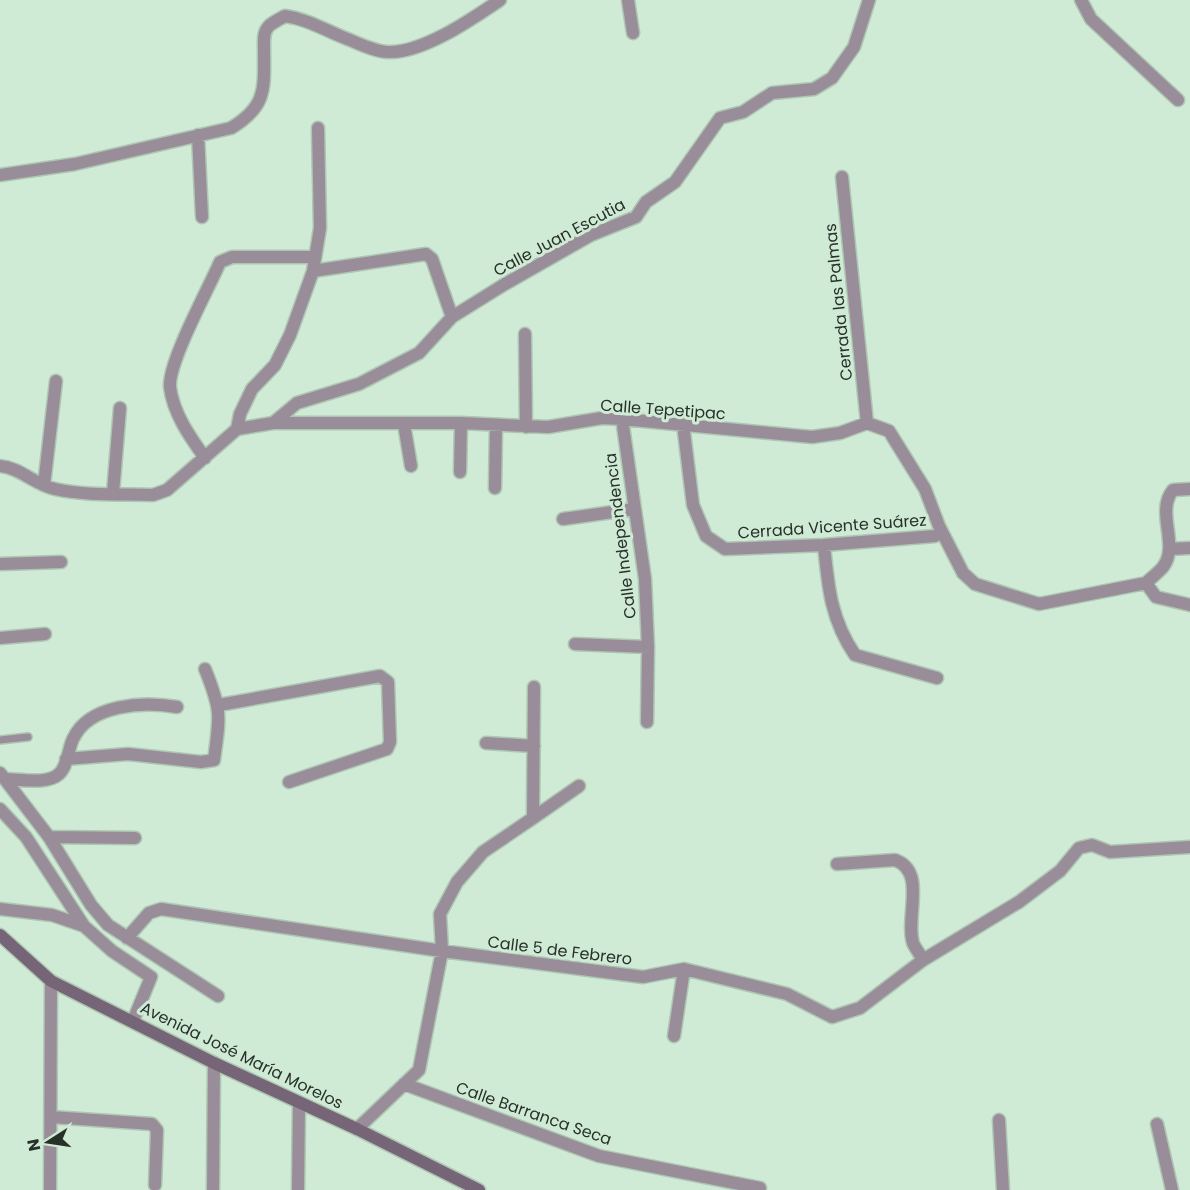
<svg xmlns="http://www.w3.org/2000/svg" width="1190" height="1190" viewBox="0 0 1190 1190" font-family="Poppins,sans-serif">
<rect width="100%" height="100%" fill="#d0ebd5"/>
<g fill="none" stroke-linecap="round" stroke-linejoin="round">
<g stroke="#aec6b3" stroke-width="10">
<path id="lane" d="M0 740 28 737"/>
</g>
<g stroke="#aec6b3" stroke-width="15">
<path id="street" d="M628 0 633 33
M1081 0 1091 19 1178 100
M198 135 202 217
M0 175 75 164 231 128C268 106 264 87 264 48 264 40 263 32 269 26 273 22 280 19 285 16 307 19 325 30 345 38 358 43 375 52 389 52 423 53 472 19 500 0
M842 177 867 423
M313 271 426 254 432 259 452 317
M525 334 526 427
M622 419 645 579 648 647 647 722
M273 423 297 403 359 384 419 353 452 317 505 284 591 235 636 217 646 202 675 182 720 118 743 112 772 93 814 89 832 78 854 47 869 0
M404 424 411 466
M683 424 693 505 706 536 725 549 824 545 935 536
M237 429 240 414 252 389 275 365 290 335 313 271 320 228 318 128
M205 458C190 437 173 413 170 387 168 362 209 288 220 262L232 257H315
M0 466C21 468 35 485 55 489 86 496 122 494 153 495L167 490 237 429 273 423H461L548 427 602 418 622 419 812 437 840 433 867 423 889 431 925 489 939 526 963 573 975 584 1039 604 1146 583
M460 472 461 423
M44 485 56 381
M495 488 496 426
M113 493 120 408
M563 519 634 509
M824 545C828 587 831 620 855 655L937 678
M1169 549 1190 548
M0 564 61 562
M1146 583C1151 578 1158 573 1163 567 1180 545 1155 512 1173 490L1190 489
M1146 583 1156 597 1190 605
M0 638 45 634
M575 644 648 647
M219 705 380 676 388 682 390 742 387 749 289 782
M486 743 534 746
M66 759 128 754 201 762 214 760C220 716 222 711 205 669
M0 773 49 837 91 905 108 925 218 996
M5 779C20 779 47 785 59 774 68 766 68 749 73 739 89 704 144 701 177 707
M0 809 26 837 84 926 112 951 151 977 133 1021
M533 818 579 786
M49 837 135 838
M837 864 895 860C927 871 905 917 913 943 915 948 920 954 923 960
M0 909 52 915 84 926
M127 938 149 913 161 909 442 951 643 977 684 969 787 994 832 1017 860 1008 923 960 1019 902 1060 871 1079 848 1092 845 1110 852 1190 847
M674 1036 684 969
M404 1084 599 1156 760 1188
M51 1117 152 1124 157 1130 155 1185
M999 1120 1003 1190
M1157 1124 1172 1190
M357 1129 419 1070 442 951 440 914 457 882 483 852 533 818 534 687
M50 1190 51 981
M213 1190 214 1063
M298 1190 299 1104"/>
</g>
<g stroke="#aec6b3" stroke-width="15">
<path id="secondary" d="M0 935 51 981 214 1063 357 1129 479 1190"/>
</g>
<use href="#lane" stroke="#9a8d9a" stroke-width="7"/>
<use href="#street" stroke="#9a8d9a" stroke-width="12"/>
<use href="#secondary" stroke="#766477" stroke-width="12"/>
</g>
<g text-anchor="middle" stroke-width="6" stroke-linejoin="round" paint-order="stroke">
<g font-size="16" fill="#273129" stroke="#d0ebd5">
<text transform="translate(559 237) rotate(-28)" y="6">Calle Juan Escutia</text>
<text transform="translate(838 302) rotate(-96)" y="6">Cerrada las Palmas</text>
<text transform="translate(663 409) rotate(4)" y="6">Calle Tepetipac</text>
<text transform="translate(832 526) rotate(-4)" y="6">Cerrada Vicente Suárez</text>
<text transform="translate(620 536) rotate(-97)" y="6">Calle Independencia</text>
<text transform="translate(560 950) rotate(7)" y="6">Calle 5 de Febrero</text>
<text transform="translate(242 1055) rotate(26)" y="6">Avenida José María Morelos</text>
<text transform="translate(534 1113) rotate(19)" y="6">Calle Barranca Seca</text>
</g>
</g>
<g transform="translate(48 1142) rotate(258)" stroke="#d0ebd5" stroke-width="4.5" paint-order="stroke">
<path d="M0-4.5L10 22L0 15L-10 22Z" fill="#273129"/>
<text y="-9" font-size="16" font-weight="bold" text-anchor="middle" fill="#273129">N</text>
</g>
</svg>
